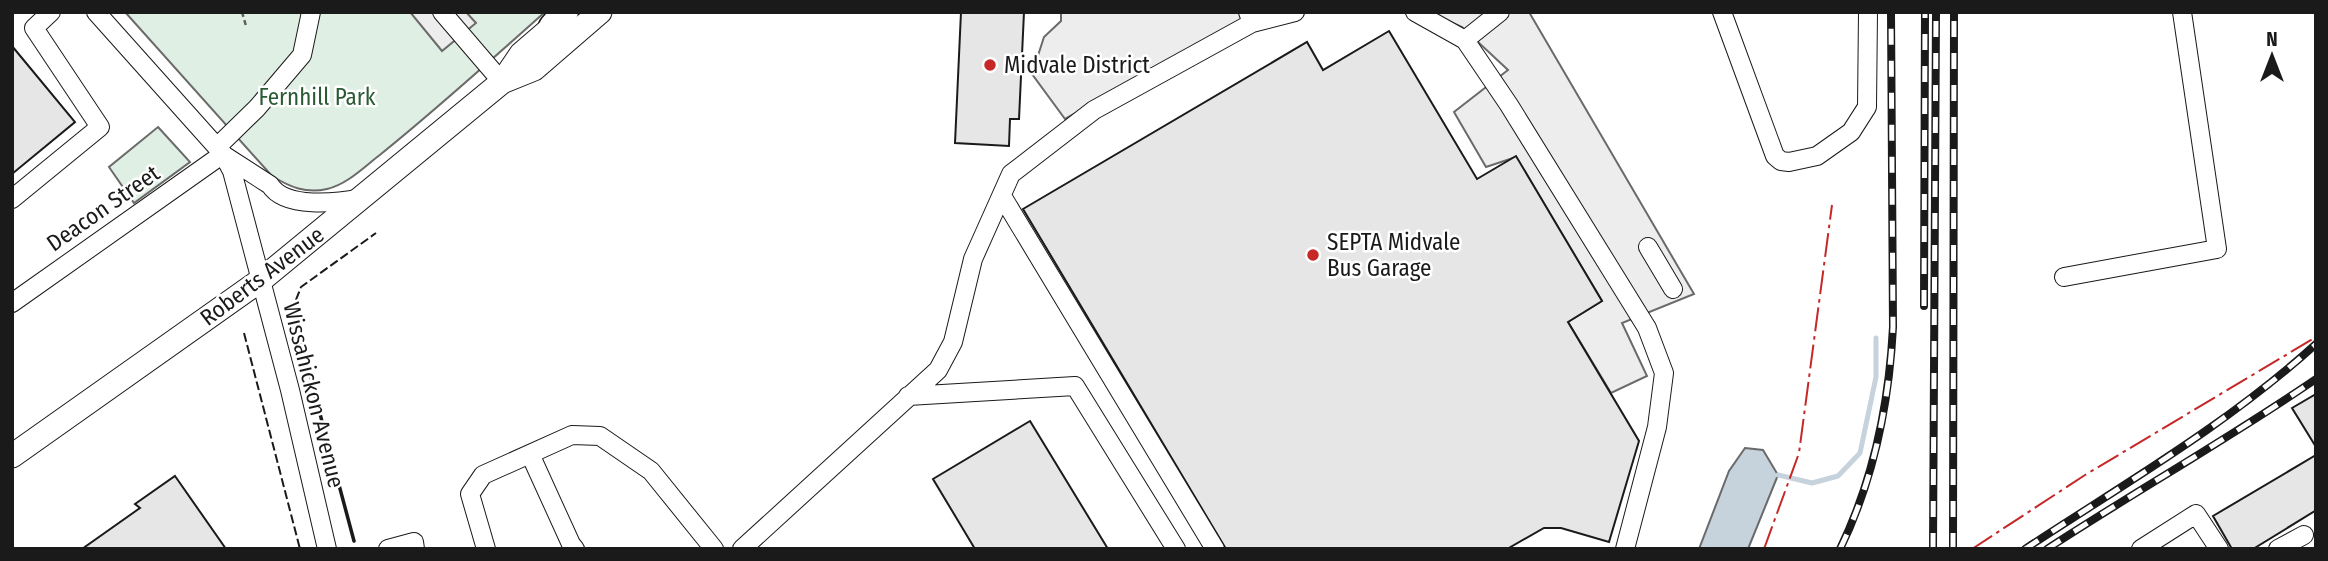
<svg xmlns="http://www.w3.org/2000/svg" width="2328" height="561" viewBox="0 0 2328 561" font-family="'Fira Sans Condensed',sans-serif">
<rect width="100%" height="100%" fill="#fff"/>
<path fill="#e0efe3" stroke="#6a6a6a" stroke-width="2" d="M125 12H545C491 60 437 109 381 154 365 166 348 184 327 189 306 194 290 187 272 176Z
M158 127 190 162 134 203 109 167Z"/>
<path fill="#ededed" stroke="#6a6a6a" stroke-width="2" d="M410 12H466L476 23 442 51Z
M1061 12H1279L1239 23 1065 119 1032 74 1044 37 1061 21Z
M1428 12H1529L1694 294 1622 323 1647 376 1611 393 1568 322 1602 301 1516 157 1486 167 1454 112 1508 70 1462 27Z"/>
<path fill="#c6d2dc" stroke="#6a6a6a" stroke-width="2" d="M1745 448 1763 450 1778 475 1748 549H1699L1729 471Z"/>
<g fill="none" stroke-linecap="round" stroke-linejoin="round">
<path stroke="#c6d2dc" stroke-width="5" d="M1778 475 1812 483 1838 476 1860 453 1876 377V338"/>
</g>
<path fill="#e6e6e6" stroke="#1a1a1a" stroke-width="2" d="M961 12H1024L1019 119H1010L1009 146 955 143Z
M1389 31 1477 179 1516 156 1602 301 1568 322 1639 441 1609 542 1561 528H1544L1507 549H1226L1023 209 1307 42 1323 70Z
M12 46 75 122 12 174Z
M2316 394V447L2292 408Z
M1030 421 1108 549H975L933 479Z
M2316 455V513L2315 511 2253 549H2232L2213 516Z
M175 476 226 549H82L140 508 135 504Z"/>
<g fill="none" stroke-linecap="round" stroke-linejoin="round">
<g stroke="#1a1a1a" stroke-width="20">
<path id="minor" d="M96 12 223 154 232 171 290 390 327 549
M442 12 502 82
M1415 12 1465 40 1500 12
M1722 12 1775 156 1781 161 1789 162 1817 156 1851 132 1867 107 1868 12
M1252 23 1295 12
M1465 40 1509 105 1647 328 1664 373 1657 427 1625 549
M217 147 257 108 302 55 311 12
M225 156 270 185C285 209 337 203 361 198
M1002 196 1215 549
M12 199 100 127 34 28 51 12
M1648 247 1673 289
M2064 277 2217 249 2182 12
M12 303 223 154
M908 396 1075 386 1176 549
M530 454 571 544 575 549
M388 549 414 542 415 549
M486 549 470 494 483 475 572 435 600 436 651 471 714 549
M742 549 938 370 953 342 973 259 1011 174 1094 110 1252 23 1248 12
M2141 549 2196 514 2219 549
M2278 549 2304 535"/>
</g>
<g stroke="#1a1a1a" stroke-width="25">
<path id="major" d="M502 82 534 69 600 12
M12 456 261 280 502 82 521 54 564 17"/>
</g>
<g stroke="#1a1a1a" stroke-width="29">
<path id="highway" d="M552 27 565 12"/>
</g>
<path stroke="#5f5f5f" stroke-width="2.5" stroke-dasharray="5 3.5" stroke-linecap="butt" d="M242 12 246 26"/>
<use href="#minor" stroke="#fff" stroke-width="18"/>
<use href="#major" stroke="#fff" stroke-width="23"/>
<use href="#highway" stroke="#fff" stroke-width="26"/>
<g stroke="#1a1a1a" stroke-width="8">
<path id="rail" d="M1924 306 1925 12
M1840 549C1874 479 1889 404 1893 327L1891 12
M1933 549 1936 12
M1953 549 1954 12
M2025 549C2124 484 2228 424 2316 344
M2047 549C2136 491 2228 439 2316 379"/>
</g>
<use href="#rail" stroke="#fff" stroke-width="5" stroke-dasharray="16" stroke-linecap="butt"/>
<path stroke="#1a1a1a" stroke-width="2" stroke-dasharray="9 3.5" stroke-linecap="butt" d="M244 333 300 549
M312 384 292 310 301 287 376 233"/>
<path stroke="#1a1a1a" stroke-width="3.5" d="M312 384 354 541"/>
<path stroke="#c62828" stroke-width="2" stroke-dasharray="24 5 3.5 5" stroke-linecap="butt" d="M1764 549 1799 453 1832 205
M1972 549 2085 475 2316 337"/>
</g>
<g fill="#c62828" stroke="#fff" stroke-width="2.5">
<circle cx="990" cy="65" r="7"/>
<circle cx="1313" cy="255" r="7"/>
</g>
<g text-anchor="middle" stroke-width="5" stroke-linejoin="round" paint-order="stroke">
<g font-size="23" fill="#1a1a1a" stroke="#fff" text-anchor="start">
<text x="1004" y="73">Midvale District</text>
<text x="1327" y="250">SEPTA Midvale<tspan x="1327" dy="26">Bus Garage</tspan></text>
</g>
<g font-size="23" fill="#2b5a34" stroke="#fff">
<text x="317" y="105">Fernhill Park</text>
</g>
<g font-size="23" fill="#1a1a1a" stroke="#fff">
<text transform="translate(103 208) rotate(-35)" y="8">Deacon Street</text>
<text transform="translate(262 276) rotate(-37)" y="8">Roberts Avenue</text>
<text transform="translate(314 395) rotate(76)" y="8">Wissahickon Avenue</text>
</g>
</g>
<rect width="2328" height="561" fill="none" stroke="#1a1a1a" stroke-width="28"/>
<g transform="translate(2272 56)" stroke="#ffffff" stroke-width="5" paint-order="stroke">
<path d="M0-5L12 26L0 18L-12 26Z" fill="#1a1a1a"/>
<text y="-10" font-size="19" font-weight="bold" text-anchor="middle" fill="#1a1a1a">N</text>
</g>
</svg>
